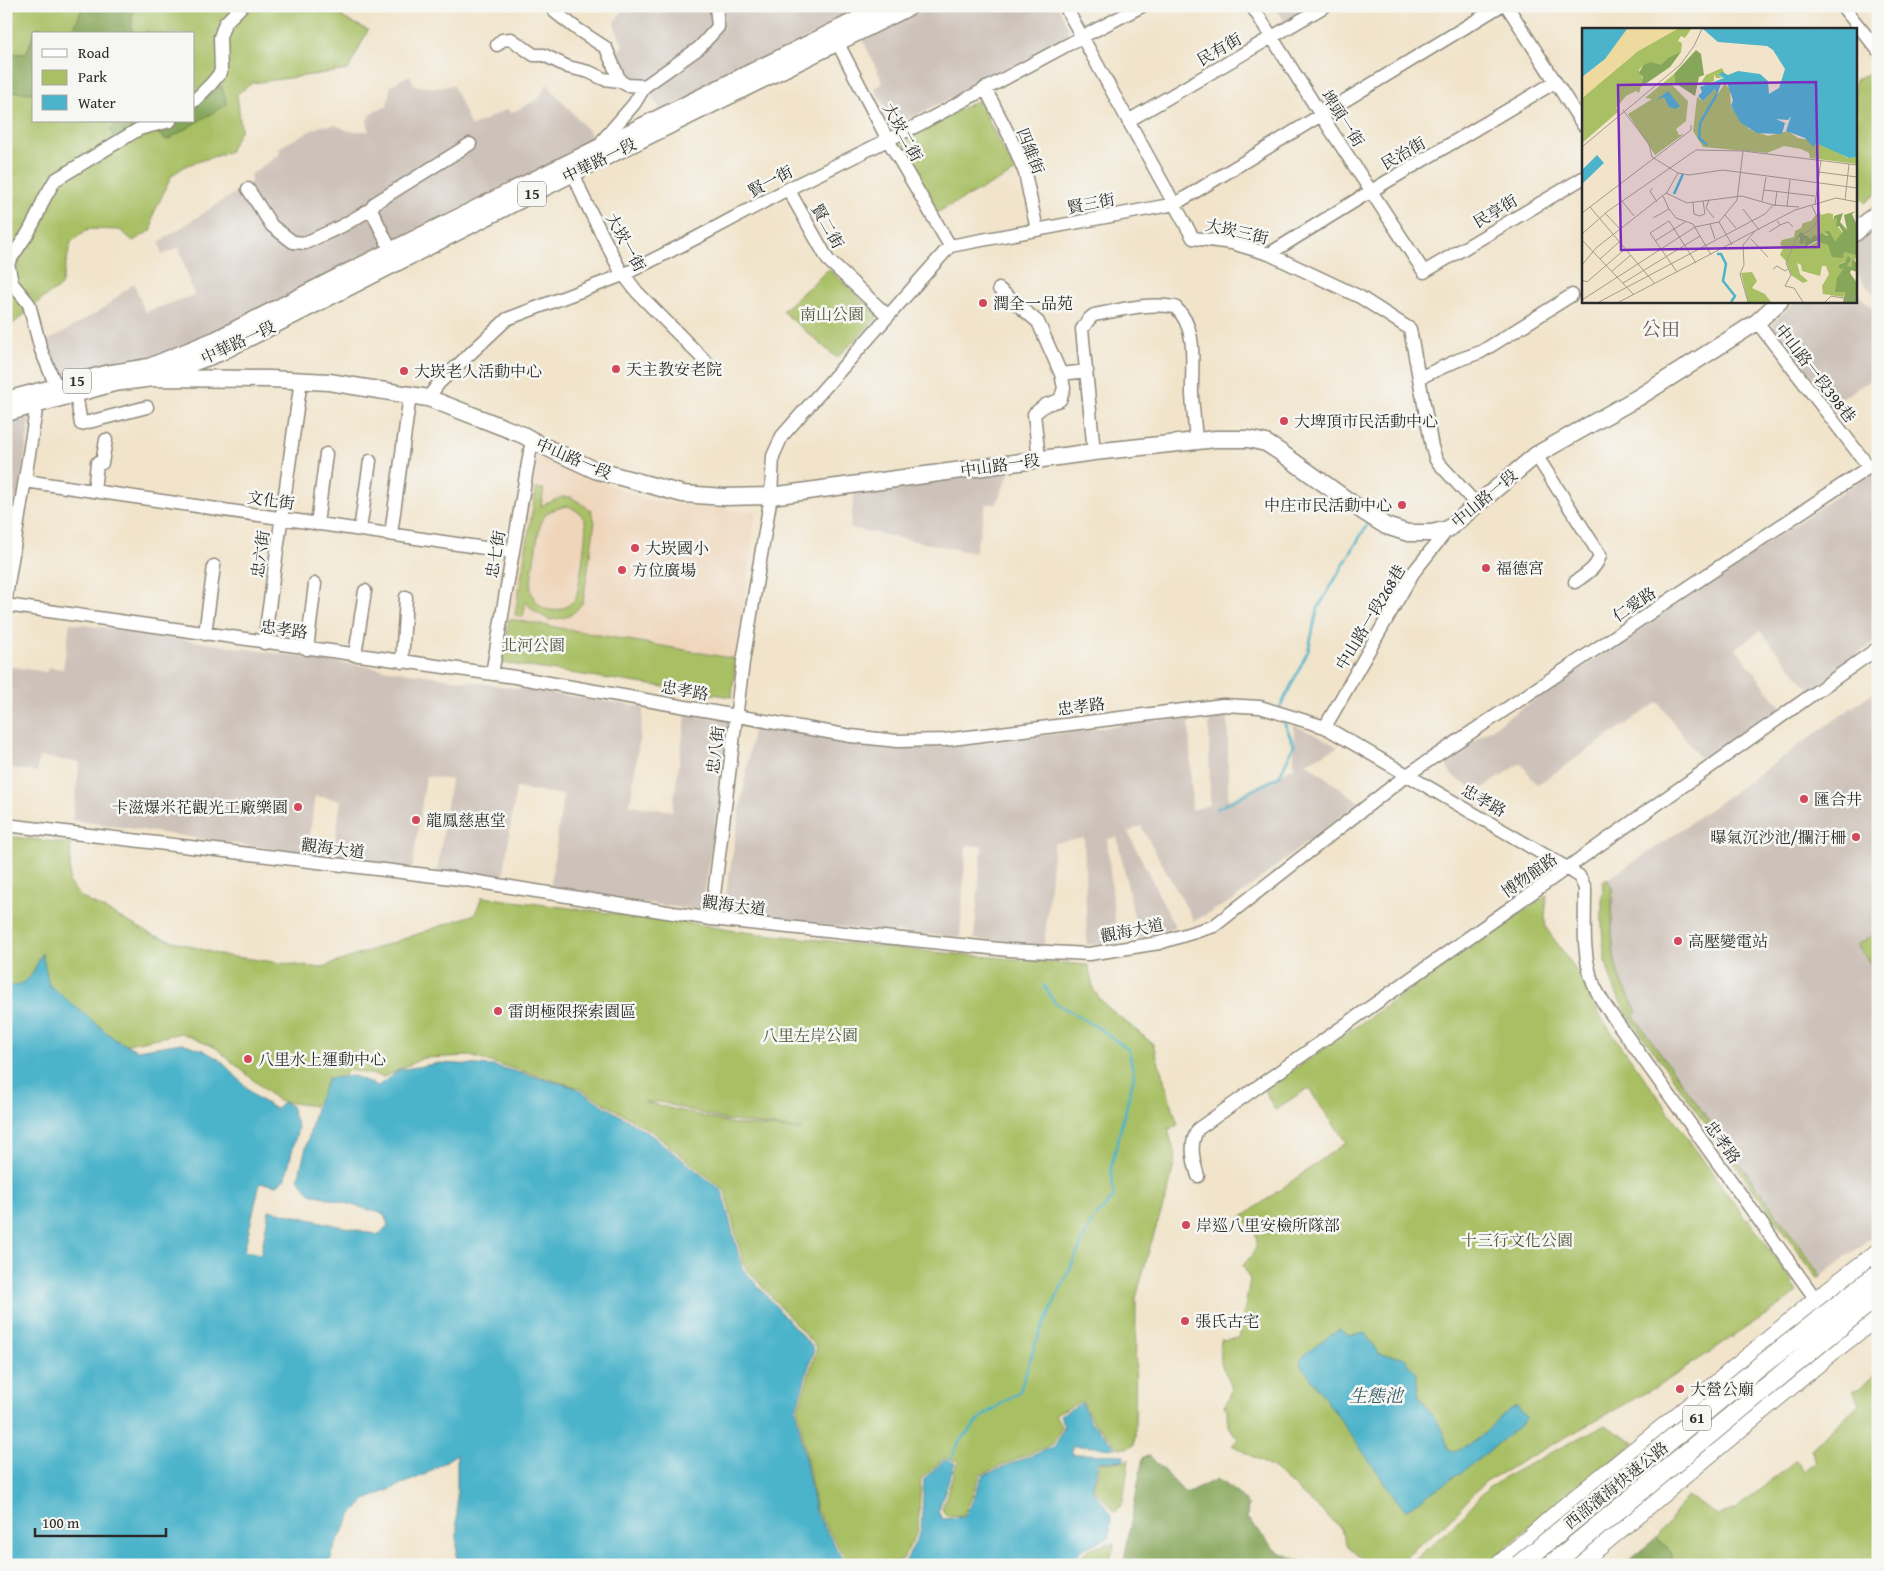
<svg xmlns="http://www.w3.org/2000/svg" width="1884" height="1571" viewBox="0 0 1884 1571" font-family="'Gentium Book Plus','Noto Serif TC',serif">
<rect width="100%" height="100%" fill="#f6f6f2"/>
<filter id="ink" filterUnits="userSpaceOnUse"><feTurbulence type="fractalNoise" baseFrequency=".02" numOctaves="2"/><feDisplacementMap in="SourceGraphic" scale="10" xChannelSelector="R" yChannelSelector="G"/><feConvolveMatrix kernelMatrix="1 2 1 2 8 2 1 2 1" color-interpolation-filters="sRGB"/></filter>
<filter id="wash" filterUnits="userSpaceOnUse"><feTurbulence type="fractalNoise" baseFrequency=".0096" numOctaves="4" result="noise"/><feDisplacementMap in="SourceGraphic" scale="20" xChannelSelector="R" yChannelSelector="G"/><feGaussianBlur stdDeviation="1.12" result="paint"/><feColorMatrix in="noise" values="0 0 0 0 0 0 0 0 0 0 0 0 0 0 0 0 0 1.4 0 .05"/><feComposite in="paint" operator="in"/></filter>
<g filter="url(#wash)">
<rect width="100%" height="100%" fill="#f1e4cb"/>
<path fill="#efd6bb" d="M539 457 653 502 756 512 736 659 509 619 533 460Z"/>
<path fill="#cdc2b9" d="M626 6H870L661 111 644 83 624 76 612 54 623 47 614 23Z
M932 6H1058L1068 27 1066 38 1062 42 896 125 874 88 883 83 863 40Z
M1275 6H1315L1286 24Z
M410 75 414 85 436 88 453 85 471 127 507 109 511 113 538 99 547 84 591 134 592 141 589 144 187 346 149 357 125 358 61 377 42 351 48 341 101 310 134 283 145 312 194 295 179 247 162 255 159 242 251 182 250 175 279 155 280 147 308 132 321 126 335 125 349 131H369L367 120 375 110 387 107 391 85Z
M1878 222V299L1855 272V240Z
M1855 291 1878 315V375L1838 401H1833L1773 330V323L1796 301H1855Z
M30 418 18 507H6V424Z
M1878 468V639L1811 691 1760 631 1736 648 1785 713 1706 766 1658 702 1537 785 1521 763 1477 792 1452 775 1448 769 1445 760Z
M1005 471 1009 474 996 504H986L975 553 850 528 855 489Z
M70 623 644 707 630 805 672 811 686 715 730 721 702 911 550 889 563 795 516 788 503 881 437 872 451 780 426 776 412 869 333 858 341 800 315 796 307 854 72 820 80 762 39 757 37 772 6 767V666L47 672 48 667 63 669Z
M1878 689V1232L1821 1276 1632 1015 1637 1012 1619 977 1614 957 1612 933V888L1607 879 1658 846Z
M1209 716H1228V800L1294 767V725L1318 736 1338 747 1306 763 1359 802 1233 900 1194 921 1141 826 1128 832 1175 927 1139 939 1117 837 1107 839 1117 942 1087 945 1084 838 1054 843 1044 946 974 939 982 846H966L960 937 856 929 755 917 729 912 724 906 754 725 907 746 940 747 967 745 1189 717 1192 810 1210 805Z"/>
<path fill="#a8bf64" stroke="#6a7548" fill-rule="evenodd" d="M6 6H87L81 11 75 29 36 28 26 54 6 53Z
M132 6H341L343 18 368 30 348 70 252 83 237 94 241 129 229 152 187 165 172 175 153 215 152 230 133 241 120 230 88 229 71 242 61 286 42 299 6 330V91L34 93V121H117V124L146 125 167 140 226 104 221 86 194 107V34H149L147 30V34H130Z
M1876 70 1878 72V192L1865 203 1855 193V80Z
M978 100 1015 172 934 214 897 142Z
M829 269 879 316 837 358 782 311Z
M536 489H544L541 506 562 497H571L591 510 595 522 583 602C572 617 566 618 549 620L533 610 526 602 523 617 515 615ZM568 506C575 509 582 514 585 521 588 527 579 590 576 597 572 605 559 612 550 610 540 609 532 598 531 589 530 583 539 525 542 520 547 510 558 508 568 506Z
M509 619 736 659 732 697 502 663Z
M6 836 71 844 69 883 81 897 153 935 221 955 320 968 475 914 482 897 690 923 735 931 933 952 1088 965 1094 991 1105 1005 1153 1044 1178 1125 1170 1129 1168 1127 1171 1142 1176 1154 1169 1188 1151 1243 1136 1298 1135 1436 1134 1445 1126 1448H1119L1093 1422 1082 1401 1055 1414 1062 1427 1053 1444 980 1475 969 1504 963 1515 946 1516 942 1509 958 1461 944 1458 921 1479 918 1530 903 1559 889 1565H849L816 1510 798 1410 817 1348 744 1266 725 1191 651 1131 579 1088 470 1056 423 1058 384 1077 349 1070 314 1106 278 1101 216 1048 181 1033 119 1046 6 1002ZM645 1102H660L725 1120 802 1130 734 1124Z
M1607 879 1612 888V933L1614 957 1619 977 1637 1012 1633 1015 1821 1276 1817 1278 1629 1017C1601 971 1600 935 1603 882Z
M1547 895 1545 917 1546 928 1583 980 1600 1016 1746 1220 1748 1219 1793 1282 1792 1284 1798 1293 1665 1382 1485 1482 1447 1522 1395 1565H1369L1348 1546 1340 1527 1274 1469 1232 1445 1238 1439C1230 1429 1225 1422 1228 1409L1224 1406C1240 1383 1226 1382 1220 1360 1219 1354 1221 1346 1221 1340L1239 1338 1250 1280 1243 1265C1251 1257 1261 1246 1255 1233 1253 1227 1245 1222 1241 1218L1346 1142 1308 1088 1275 1110 1264 1090Z
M1878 932V975L1857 945Z
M1878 1370V1565H1673L1671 1552 1656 1538 1687 1496 1718 1515 1736 1509 1796 1460 1804 1472 1816 1463 1811 1449 1859 1404 1852 1391 1861 1388Z
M1605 1425 1635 1443 1551 1508 1486 1565H1408L1452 1527 1488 1488 1514 1472Z
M1129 1459 1123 1502 1116 1512 1093 1490 1100 1463 1125 1461Z
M1106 1544H1115L1107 1565H1027L1030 1562 1073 1564 1087 1550Z"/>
<path fill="#86a65a" stroke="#586842" d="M87 6H132V32L130 34H34L36 28 74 29 81 11Z
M34 35V93L6 91V53L26 54Z
M221 85 227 104 167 140 146 125 117 145 110 129 117 125V121H194V107Z
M1150 1456 1186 1494 1217 1479 1236 1492 1248 1505 1247 1518 1275 1550 1308 1565H1123L1143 1457Z
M1656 1538 1671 1552 1673 1565H1623Z"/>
<path fill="#4bb3ca" stroke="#3b6f7a" d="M42 953 49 985 116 1040 137 1050 182 1043 203 1050 220 1060 257 1098 276 1109 283 1102 291 1106 298 1128 285 1179 277 1185 260 1183 244 1251 261 1254 269 1210 379 1235 388 1225 384 1214 310 1193 298 1179 317 1104 328 1078 354 1076 378 1086 399 1070 440 1063 494 1066 574 1087 650 1134 722 1191 742 1268 814 1349 796 1410 815 1511 846 1565H457V1454L426 1474 366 1500 353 1512 337 1542 328 1565H6V985L9 987C32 983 33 972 42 953Z
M1339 1329 1349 1336 1365 1333 1379 1354 1405 1358 1416 1373 1419 1396 1443 1430 1448 1449 1454 1452C1462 1448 1472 1444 1479 1438 1493 1427 1499 1414 1517 1406L1526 1418 1522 1424 1469 1467 1407 1509 1402 1507 1300 1363 1305 1354Z
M1082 1403 1090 1421 1117 1448 1072 1446V1454L1124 1455V1460L1098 1462 1092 1490 1112 1515 1109 1538 1082 1549 1072 1561 1029 1559 1015 1565H896L906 1561 921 1530 924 1479 944 1460 955 1463 938 1512 943 1519 964 1517 971 1505 982 1476 1055 1446 1064 1427 1060 1415Z"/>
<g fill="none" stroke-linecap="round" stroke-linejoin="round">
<path stroke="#4bb3ca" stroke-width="2.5" d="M1279 710 1308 651 1318 608 1367 525
M1216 809 1279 777 1294 745 1284 722
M948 1464 959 1442 983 1416 1020 1391 1035 1344 1092 1221 1114 1197 1111 1167 1134 1076 1129 1050 1100 1029 1054 1002 1044 985"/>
</g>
</g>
<g filter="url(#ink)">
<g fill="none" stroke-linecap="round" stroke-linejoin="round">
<g stroke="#8e887b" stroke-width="15">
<path id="minor" d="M551 6 555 12 577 29 606 48 620 81 627 85 645 86
M1065 6 1193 238 1232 243 1269 254 1360 297 1410 329 1419 378
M1252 6 1321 115 1424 272 1583 178
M1507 6 1583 125
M1842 6 1878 50
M833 34 888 140 950 246
M497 45 502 40 511 39 534 55H544L568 67 589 72 604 79 620 81
M985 88 1011 139 1025 173 1037 230
M194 101 211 84 221 72 220 37 225 23 242 6
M1128 121 1325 6
M605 149 603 140 634 104 645 86 699 48 718 27 716 6
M570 165 584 199 620 270 637 292 713 369
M248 189 272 226 293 242 305 243 342 226 371 209
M788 189 828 260 888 316
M391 251 371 209 375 203 470 144
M1269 254 1371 191 1555 82
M999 289 1038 322 1061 374 1064 388 1060 400 1045 405 1034 414 1039 459
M1757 322 1869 467
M1061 374 1087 371
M56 386 41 350 29 304 12 283 8 263 28 233 36 218 44 199 55 180 139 129 170 121
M76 394 81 424 147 407
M428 398 439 383 507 319 623 275 698 237 788 189 922 123 1082 37 1142 6
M1094 452 1082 329 1090 318 1094 315C1119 310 1149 302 1175 307 1199 328 1191 367 1192 395 1193 410 1195 426 1196 441
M1536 455 1600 555C1597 568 1586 574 1575 582
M25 481 512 552
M94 491 97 463H102L106 440
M1477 505 1436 460 1432 447 1419 378 1458 360 1481 352 1572 295
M317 524 326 454
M360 530 370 461
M391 534 410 395
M6 597 37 404 35 397
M6 605 515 677 851 736 897 741 944 740 1223 705 1260 707 1325 727 1567 868 1579 876 1585 888V894C1585 924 1582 954 1593 983 1596 991 1601 999 1606 1007L1820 1305
M205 634 214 566
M264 643 301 380
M307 649 315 584
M355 655 365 591
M402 662 406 597
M492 674 532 440
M1325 727 1413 573 1448 529
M6 825 460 879 711 919 1009 950 1089 954 1159 943 1214 926 1407 775 1878 461
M711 919 743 662 771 496 773 456 782 436 950 246 1175 204 1500 6
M1198 1176C1193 1160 1189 1144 1198 1129L1878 648"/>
</g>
<g stroke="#8e887b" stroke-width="19">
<path id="major" d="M1855 233 1878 212
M162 374 219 353 573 173 911 6
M6 400 106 374 149 367 215 340 346 273 885 6
M6 413 114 383 153 378 270 379 329 382 428 398 523 435 539 444 595 470 683 494 724 497 771 496 1094 452 1216 439H1248L1266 443 1280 452 1364 512 1386 526 1408 533H1432L1448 529 1536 455 1639 397 1757 322 1780 301"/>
</g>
<g stroke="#8e887b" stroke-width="21">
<path id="highway" d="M1500 1565 1561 1511 1702 1397 1817 1300 1878 1253
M1576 1565 1828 1354 1878 1315"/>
</g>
<use href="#minor" stroke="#fff" stroke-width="12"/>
<use href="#major" stroke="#fff" stroke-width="16"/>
<use href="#highway" stroke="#fff" stroke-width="19"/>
<g stroke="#8e887b" stroke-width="21" stroke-linecap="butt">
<path id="highway-bridge" d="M1519 1565 1759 1367 1878 1274
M1551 1565 1878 1295"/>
</g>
<use href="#highway-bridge" stroke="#fff" stroke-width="19"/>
</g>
</g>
<g fill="#d1495b" stroke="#f6f6f2" stroke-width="2">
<circle cx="983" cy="303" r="5"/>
<circle cx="616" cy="369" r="5"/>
<circle cx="404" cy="371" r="5"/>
<circle cx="1284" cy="421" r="5"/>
<circle cx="1402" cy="505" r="5"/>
<circle cx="635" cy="548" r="5"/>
<circle cx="1486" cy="568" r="5"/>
<circle cx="622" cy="570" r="5"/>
<circle cx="1804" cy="799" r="5"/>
<circle cx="298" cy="807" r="5"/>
<circle cx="416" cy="820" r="5"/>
<circle cx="1856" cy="837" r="5"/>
<circle cx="1678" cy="941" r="5"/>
<circle cx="498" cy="1011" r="5"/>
<circle cx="248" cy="1059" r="5"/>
<circle cx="1186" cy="1225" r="5"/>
<circle cx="1185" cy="1321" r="5"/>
<circle cx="1680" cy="1389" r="5"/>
</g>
<g text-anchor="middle" stroke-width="5" stroke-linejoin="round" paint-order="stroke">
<g fill="#f6f6f2" stroke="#686867" stroke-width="1">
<rect x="518" y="181.5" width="28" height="25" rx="4"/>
<rect x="63" y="368.5" width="28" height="25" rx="4"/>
<rect x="1683" y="1405.5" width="28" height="25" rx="4"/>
</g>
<g font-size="15" font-weight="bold" fill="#2b2b2b">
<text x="532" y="199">15</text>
<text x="77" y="386">15</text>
<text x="1697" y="1423">61</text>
</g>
<g font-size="16" fill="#2b2b2b" stroke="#f6f6f2">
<text transform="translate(1219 49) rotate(-30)" y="6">民有街</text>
<text transform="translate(1343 118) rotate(57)" y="6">埤頭一街</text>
<text transform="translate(903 132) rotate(61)" y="6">大崁二街</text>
<text transform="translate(1031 151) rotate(69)" y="6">四維街</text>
<text transform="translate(1403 153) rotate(-30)" y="6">民治街</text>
<text transform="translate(599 160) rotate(-26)" y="6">中華路一段</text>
<text transform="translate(770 181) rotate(-28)" y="6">賢一街</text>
<text transform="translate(1091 203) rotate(-11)" y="6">賢三街</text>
<text transform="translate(1495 211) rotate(-31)" y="6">民享街</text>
<text transform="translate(828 226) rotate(61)" y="6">賢二街</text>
<text transform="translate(1237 231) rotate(13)" y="6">大崁三街</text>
<text transform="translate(626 242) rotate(61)" y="6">大崁一街</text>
<text transform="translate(238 342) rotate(-25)" y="6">中華路一段</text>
<text transform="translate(1816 373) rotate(52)" y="6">中山路一段398巷</text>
<text transform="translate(574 458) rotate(23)" y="6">中山路一段</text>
<text transform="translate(1000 465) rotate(-8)" y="6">中山路一段</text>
<text transform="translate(1484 498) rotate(-40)" y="6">中山路一段</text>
<text transform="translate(271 500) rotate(8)" y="6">文化街</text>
<text transform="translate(260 554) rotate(-82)" y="6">忠六街</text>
<text transform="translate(495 554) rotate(-80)" y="6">忠七街</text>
<text transform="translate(1634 604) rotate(-34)" y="6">仁愛路</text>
<text transform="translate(1370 617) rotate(-59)" y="6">中山路一段268巷</text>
<text transform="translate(284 629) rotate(8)" y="6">忠孝路</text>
<text transform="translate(685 690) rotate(10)" y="6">忠孝路</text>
<text transform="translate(1081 706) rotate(-7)" y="6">忠孝路</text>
<text transform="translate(715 750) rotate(-83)" y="6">忠八街</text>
<text transform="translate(1484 800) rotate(30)" y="6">忠孝路</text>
<text transform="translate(333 848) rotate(7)" y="6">觀海大道</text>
<text transform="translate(1529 875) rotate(-35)" y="6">博物館路</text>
<text transform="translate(734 905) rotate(7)" y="6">觀海大道</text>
<text transform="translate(1132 930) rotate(-11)" y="6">觀海大道</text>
<text transform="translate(1723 1142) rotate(54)" y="6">忠孝路</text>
<text transform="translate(1616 1485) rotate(-39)" y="6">西部濱海快速公路</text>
</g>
<g font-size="16" fill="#2b2b2b" stroke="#f6f6f2" text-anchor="start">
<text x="993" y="309">潤全一品苑</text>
<text x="626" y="375">天主教安老院</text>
<text x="414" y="377">大崁老人活動中心</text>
<text x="1294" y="427">大埤頂市民活動中心</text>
<text x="1392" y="511" text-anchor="end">中庄市民活動中心</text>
<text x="645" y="554">大崁國小</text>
<text x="1496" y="574">福德宮</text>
<text x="632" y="576">方位廣場</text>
<text x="1814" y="805">匯合井</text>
<text x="288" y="813" text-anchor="end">卡滋爆米花觀光工廠樂園</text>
<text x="426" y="826">龍鳳慈惠堂</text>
<text x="1846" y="843" text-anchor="end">曝氣沉沙池/攔汙柵</text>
<text x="1688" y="947">高壓變電站</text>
<text x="508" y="1017">雷朗極限探索園區</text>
<text x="258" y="1065">八里水上運動中心</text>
<text x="1196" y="1231">岸巡八里安檢所隊部</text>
<text x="1195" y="1327">張氏古宅</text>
<text x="1690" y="1395">大營公廟</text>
</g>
<g font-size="16" fill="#50573c" stroke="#f6f6f2">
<text x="832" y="320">南山公園</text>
<text x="533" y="651">北河公園</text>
<text x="810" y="1041">八里左岸公園</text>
<text x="1517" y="1246">十三行文化公園</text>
</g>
<g font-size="18" font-style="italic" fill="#365b63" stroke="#f6f6f2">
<text x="1376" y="1402">生態池</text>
</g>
<g font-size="19" fill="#6e574e" stroke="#f6f6f2">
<text x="1661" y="336">公田</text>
</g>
</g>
<g transform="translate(1582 28)">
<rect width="275" height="275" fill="#f1e4cb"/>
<path d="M95 1H109L103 10 99 8 96 13 100 15 99 24 79 38 61 37 57 42 61 51 57 65 54 63 44 68 34 80 37 83 0 115V70L56 23ZM140 40 143 46 137 48 141 50H134L132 46V53L117 58 124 47ZM92 46 93 55 89 56 106 73 104 93 94 101 97 107 102 106 73 127 46 86 70 71 63 70ZM143 55 148 62 149 79 167 101 186 108 206 103 216 110 234 113 266 130 275 129V136L228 130 227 125 219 121 202 118 185 125 121 119 111 103 115 69 121 73 133 61 135 67ZM237 183 239 187 246 185 251 186V191L255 189V198L261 205 253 213 247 205 229 211 224 210V206L218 208 217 214 223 210 224 219 237 213 247 217 253 228 262 224 275 226 270 239H265L264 233 256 237 262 240 254 264H263L261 269 241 266 240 258 247 246 244 238H240L238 248 220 243 219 237 215 235 218 246 226 253 221 255 209 247 204 233 198 227 201 220 198 216 200 212 212 209 213 203 219 200 221 195 229 193ZM170 244 175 253 170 260 183 266 189 274H166L159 245Z" fill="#a8bf64"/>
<path d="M114 22 119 26 122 47 117 49 113 68 93 55 92 46ZM99 24 88 39 59 59 61 49 57 45 61 37 69 34 79 37 86 30ZM274 183 270 186 275 197V227L262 224 261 230 250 229 246 217 234 213 223 219V210L221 216 217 215 218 208 214 210 219 204 229 211 232 207 237 209 239 205 246 208 243 203H247L253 213 261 204 257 198 254 199 255 189 252 192V188L261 185 258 194 265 202 262 187ZM266 228 269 231 265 238 270 239V232L274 234 275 231V244L269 242 268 245 275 255V274H261L263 264H253L255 250 262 240 258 241 256 237 263 234Z" fill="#86a65a"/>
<path d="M45 1H95L56 23 0 70V49L23 31Z" fill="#eeda9e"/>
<path d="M0 1H45L23 31 0 49ZM121 1H275V129L267 130 234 115 231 119 223 110 204 103 209 88 206 92 194 91 203 95 200 106 175 105 159 95 149 78 151 72 145 55 139 56 135 67 133 61 121 73 116 68 120 64 118 59 142 50 137 47 140 44 146 47 156 43 178 46 186 53 187 66 197 60 203 41 191 22 185 18 136 14ZM86 63 98 78 94 81 87 79 82 69 74 72ZM15 127 22 135 0 156V142Z" fill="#4bb3ca"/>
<path fill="none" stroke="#4bb3ca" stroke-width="2.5" d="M227 1 275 21M125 117 117 110 118 95 135 66M92 166 101 146M135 226H139L144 236 141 253 153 268 149 274"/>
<path fill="none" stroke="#a29a8b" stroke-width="1" d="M41 82 67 116 70 129 96 145 107 147 141 142 275 160M0 119 98 37 112 18 120 1M237 144 275 149M71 160 68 163 75 174M182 162 233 168M84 166 96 145M127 172 124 180 132 190M263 172 267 136M40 173 52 188M180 173 184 149M111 174 112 186 117 188 123 186 121 173M233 177 239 132M193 178 195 163M8 179 73 256M205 179 208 152M87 181 94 190 111 196 129 227M161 181 177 202M0 185 109 102V97M23 185 38 201M143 187 154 200M71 190 87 181 81 168M137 194 150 217M128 196 133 211M198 197 206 194 211 199M187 204 198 197 195 193M0 206 26 183 114 122 161 123 275 137M169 211 186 229M0 212 52 267M73 213 103 194M18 231 37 214M0 237 14 220 84 165 105 175 160 168 191 177 217 179M191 241 195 238 203 243 206 241M30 243 49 227M95 244 68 205 87 193 114 235M0 252 5 254 43 221M41 255 118 208M0 272 113 199 137 194 155 172 161 123M17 274 183 186 191 177M37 274 213 182 254 170 275 174M166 274 158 246 162 237 161 217 173 203M221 274 212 260 203 258 209 247 204 235 214 211 231 200 236 191 230 178M243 274 249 268 267 271 275 269"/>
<path fill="#7b2cbf" fill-opacity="0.15" stroke="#7b2cbf" stroke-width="2.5" d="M234 54 237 219 39 222 36 57Z"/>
<rect width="275" height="275" fill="none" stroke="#2b2b2b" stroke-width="2.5"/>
</g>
<rect width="1884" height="1571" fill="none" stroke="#f6f6f2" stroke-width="25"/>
<rect x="32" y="32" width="162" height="90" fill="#f6f6f2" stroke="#a5a5a2"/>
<rect x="42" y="49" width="25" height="8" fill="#ffffff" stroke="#a5a5a2"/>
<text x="78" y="58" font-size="15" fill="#2b2b2b">Road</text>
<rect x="42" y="70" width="25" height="15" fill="#a8bf64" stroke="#a5a5a2"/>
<text x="78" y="82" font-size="15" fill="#2b2b2b">Park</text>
<rect x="42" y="95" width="25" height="15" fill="#4bb3ca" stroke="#a5a5a2"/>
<text x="78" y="108" font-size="15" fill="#2b2b2b">Water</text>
<path d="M35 1528v8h131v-8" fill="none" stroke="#2b2b2b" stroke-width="2.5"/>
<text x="42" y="1528" font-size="15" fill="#2b2b2b" stroke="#f6f6f2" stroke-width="4" paint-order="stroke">100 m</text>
</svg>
